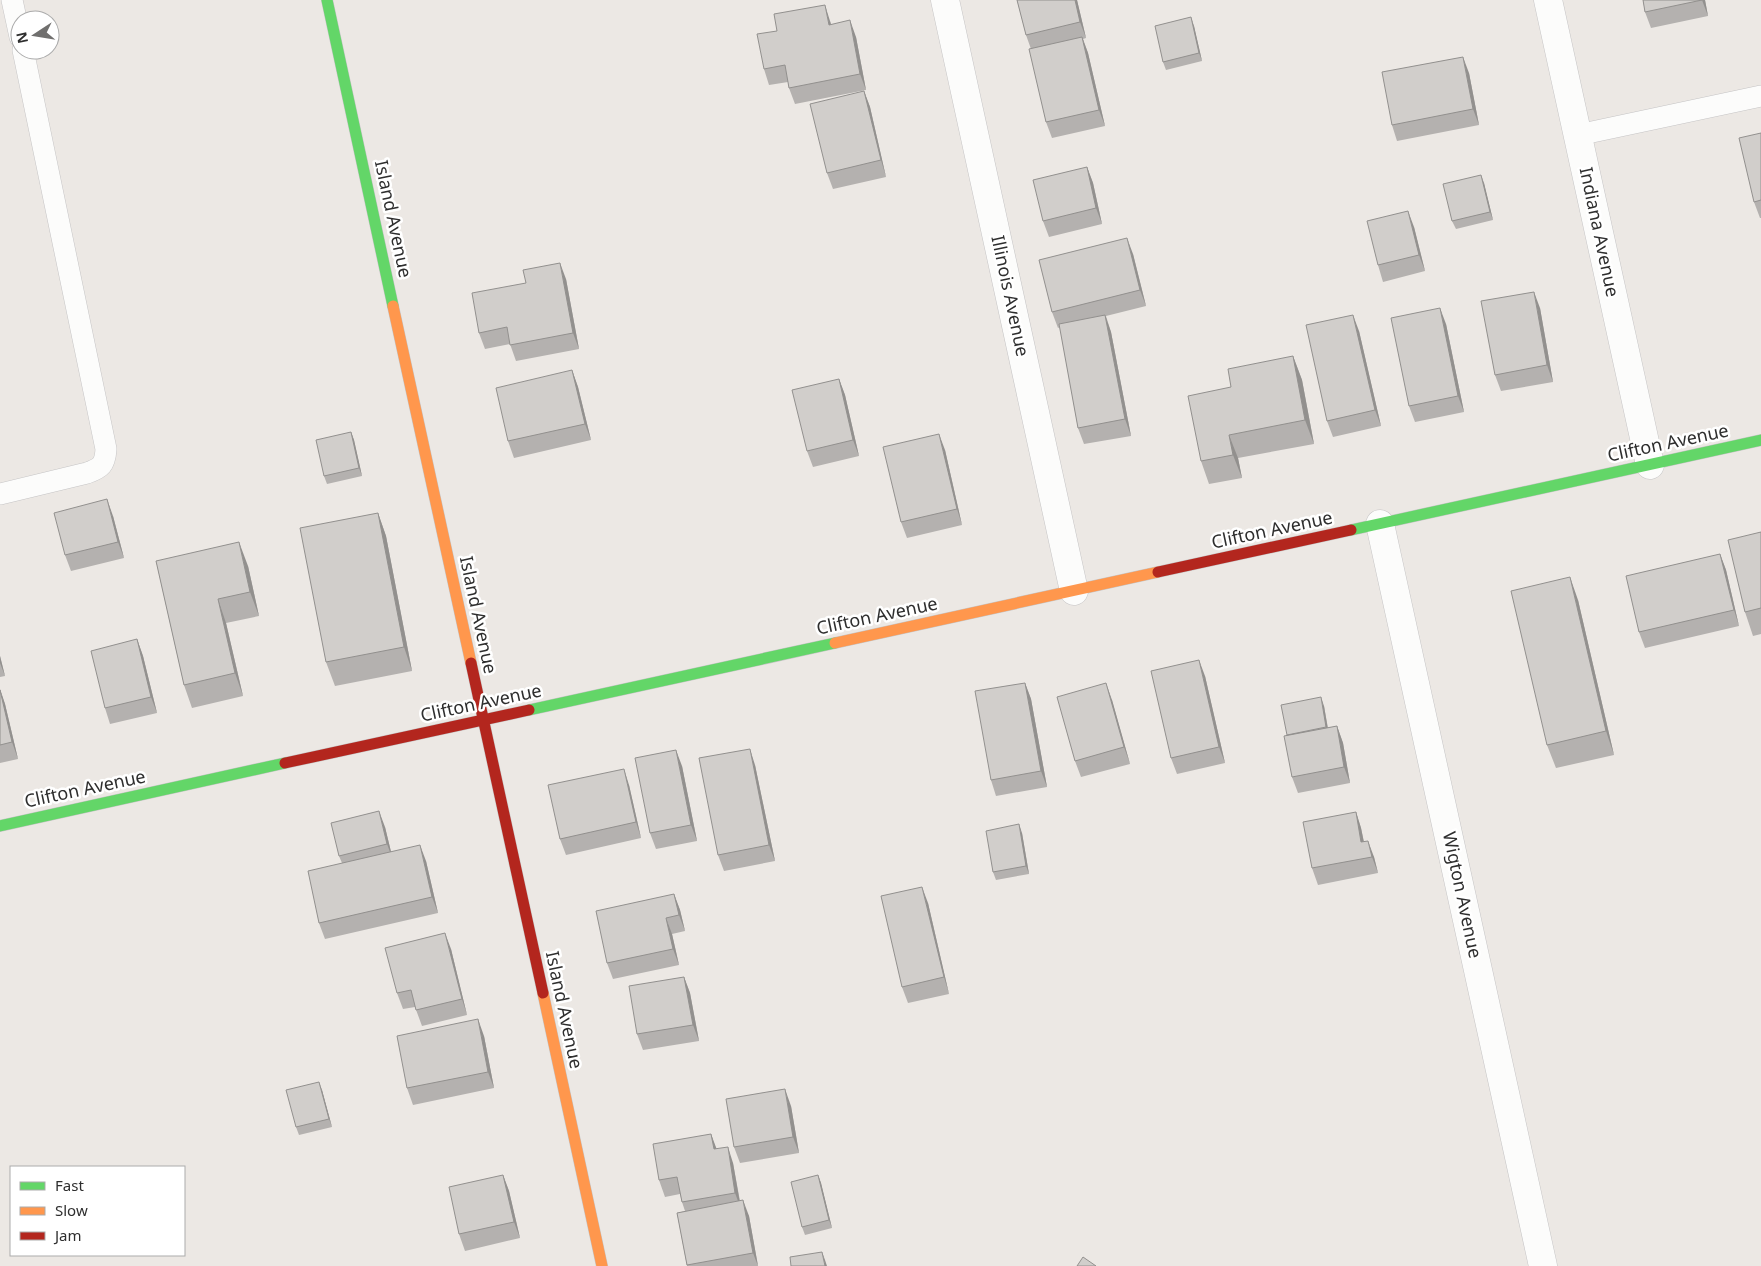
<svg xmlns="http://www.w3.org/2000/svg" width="1761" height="1266" viewBox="0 0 1761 1266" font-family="'Noto Sans',sans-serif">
<rect width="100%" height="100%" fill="#ece8e4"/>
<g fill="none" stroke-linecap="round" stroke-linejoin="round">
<g stroke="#c5c4c5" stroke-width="22">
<path id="lane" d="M12 0 20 37
M1578 135 1761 96
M0 494 87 473C101 468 105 465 106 449L23 50"/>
</g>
<g stroke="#c5c4c5" stroke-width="29">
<path id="street" d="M945 0 1074 591
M1548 0 1650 465
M1380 524 1543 1266"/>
</g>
<g stroke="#c5c4c5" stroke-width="12">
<path id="fast" d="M327 0 393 306
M1351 530 1761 440
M529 710 835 643
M0 826 285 763"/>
</g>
<g stroke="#c5c4c5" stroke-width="12">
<path id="slow" d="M393 306 471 663
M835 643 1158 572
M543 993 602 1266"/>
</g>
<g stroke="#c5c4c5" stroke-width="12">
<path id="jam" d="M1158 572 1351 530
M471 663 543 993
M285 763 529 710"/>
</g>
<use href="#lane" stroke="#fcfcfb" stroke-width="21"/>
<use href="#street" stroke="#fcfcfb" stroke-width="28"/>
<use href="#fast" stroke="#63d668" stroke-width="11"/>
<use href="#slow" stroke="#ff974d" stroke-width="11"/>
<use href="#jam" stroke="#b3261e" stroke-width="11"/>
</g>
<path fill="#b4b1af" d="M1017 0H1077L1086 38 1083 39 1088 53 1105 126 1052 138 1046 122 1031 49 1026 35Z
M1643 0H1705L1708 16 1651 28 1645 12Z
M830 21 831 24 856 37 866 90 795 104 789 88 788 82 769 85 764 69Z
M1194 26 1202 61 1166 70 1163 62Z
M1469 73 1479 125 1397 141 1392 125Z
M864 91 870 107 886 177 833 189 827 173Z
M1761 133V218H1760L1754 202Z
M1087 167 1093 183 1102 224 1049 237 1043 221Z
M1484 183 1493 220 1456 229 1452 221Z
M1414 227 1425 271 1383 282 1378 265Z
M1133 254 1146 306 1106 316 1111 332 1131 436 1084 444 1078 428 1060 327 1058 328 1052 312Z
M566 279 579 349 516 361 510 344 485 349 479 333Z
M1540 308 1553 382 1501 391 1495 375Z
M1446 324 1464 412 1415 422 1409 406Z
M1359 331 1381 426 1333 437 1327 421Z
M1293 356 1302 380 1314 444 1238 458 1242 478 1209 484 1201 461 1231 387Z
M572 370 578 387 591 440 514 458 508 441Z
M839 379 845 395 859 456 813 467 807 451Z
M351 432 354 440 362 476 327 484 324 476Z
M945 450 962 525 907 538 901 522Z
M378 513 386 536 412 671 335 686 326 662Z
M113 516 124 558 71 571 65 555Z
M1761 532V634L1753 636 1745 612Z
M1720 554 1726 570 1739 626 1645 648 1639 632Z
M156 561 248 566 259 616 226 623 243 696 192 708 184 685Z
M1578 600 1614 755 1556 768 1547 745Z
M137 639 143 656 157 713 110 724 105 708Z
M0 656 5 676 0 677Z
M1205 676 1225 763 1177 774 1171 758Z
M1025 683 1031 699 1047 787 996 796 991 780Z
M0 689 5 704 18 759 0 763Z
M1112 700 1130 764 1081 777 1075 761Z
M1324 706 1328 728 1337 726 1343 743 1350 783 1298 793 1292 777 1287 735Z
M755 765 775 861 724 871 718 855Z
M682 766 697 841 656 849 650 833Z
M629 785 641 838 566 855 560 839Z
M1356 812 1361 828 1364 842 1374 857 1378 873 1318 885 1312 868Z
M385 827 391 852 426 861 438 913 325 939 319 923 342 863 339 856Z
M1022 833 1029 874 996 880 993 872Z
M674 894 680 910 685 931 672 934 679 965 613 979 607 963Z
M928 903 949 994 908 1003 902 987Z
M451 949 467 1015 422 1026 415 1007 403 1009 397 993Z
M684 977 690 993 699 1041 643 1050 637 1034Z
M484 1036 494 1088 413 1105 407 1088Z
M322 1090 332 1127 299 1135 296 1127Z
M791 1106 799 1153 740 1163 734 1147Z
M711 1134 716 1149 733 1163 740 1201 749 1216 758 1266H687L677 1213 685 1211 682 1202 680 1194 665 1197 659 1180Z
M503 1175 509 1191 520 1238 465 1251 459 1234Z
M818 1175 821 1183 832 1228 805 1235 802 1227Z"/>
<path fill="#92908e" d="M1075 0H1077L1086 38 1080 22Z
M1702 0H1705L1708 16Z
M825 5 830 21 835 41 829 25Z
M1191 17 1194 26 1202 61 1199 53Z
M850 20 856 37 866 90 860 74Z
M1082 37 1088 53 1105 126 1099 110Z
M1463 57 1469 73 1479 125 1473 109Z
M864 91 870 107 886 177 881 160Z
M1087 167 1093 183 1102 224 1096 208Z
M1481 175 1484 183 1493 220 1490 212Z
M1408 211 1414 227 1425 271 1419 255Z
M1127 238 1133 254 1146 306 1140 290Z
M560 263 566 279 579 349 573 333Z
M1534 292 1540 308 1553 382 1547 365Z
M1440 308 1446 324 1464 412 1458 396Z
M1105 315 1111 332 1131 436 1125 419Z
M1353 315 1359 331 1381 426 1375 410Z
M1293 356 1302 380 1314 444 1305 420Z
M572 370 578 387 591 440 585 424Z
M839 379 845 395 859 456 853 440Z
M351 432 354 440 362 476 359 468Z
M939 434 945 450 962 525 957 509Z
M1229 435 1238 458 1242 478 1233 455Z
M107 499 113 516 124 558 118 542Z
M378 513 386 536 412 671 404 647Z
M239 542 248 566 259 616 250 592Z
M1720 554 1726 570 1739 626 1734 610Z
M1570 577 1578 600 1614 755 1606 731Z
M218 599 226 623 243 696 235 673Z
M137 639 143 656 157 713 151 697Z
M0 656 5 676 0 663Z
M1199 660 1205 676 1225 763 1219 747Z
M1025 683 1031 699 1047 787 1041 771Z
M1106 683 1112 700 1130 764 1124 747Z
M0 689 5 704 18 759 12 742Z
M1321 697 1324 706 1329 736 1326 727Z
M1337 726 1343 743 1350 783 1344 767Z
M750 749 755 765 775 861 769 845Z
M676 750 682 766 697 841 691 825Z
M624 769 629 785 641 838 636 822Z
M379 811 385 827 393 860 387 844Z
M1356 812 1361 828 1367 858 1361 842Z
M1019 824 1022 833 1029 874 1026 866Z
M1368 841 1374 857 1378 873 1372 857Z
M420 845 426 861 438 913 432 897Z
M922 887 928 903 949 994 944 977Z
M674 894 680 910 685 931 679 915Z
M666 918 672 934 679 965 673 949Z
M445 933 451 949 467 1015 462 999Z
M684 977 690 993 699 1041 693 1025Z
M478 1019 484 1036 494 1088 488 1072Z
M319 1082 322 1090 332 1127 329 1119Z
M785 1089 791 1106 799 1153 793 1137Z
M711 1134 717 1150 714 1149Z
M728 1147 733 1163 741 1209 735 1193Z
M503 1175 509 1191 520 1238 514 1222Z
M818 1175 821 1183 832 1228 829 1220Z
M743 1200 749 1216 758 1266 753 1253Z
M822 1252 825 1260 827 1266H825Z"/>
<path fill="#d1cecb" stroke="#92908e" d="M1017 0H1075L1080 22 1026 35Z
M1643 0H1702L1645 12Z
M825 5 829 25 850 20 860 74 789 88 785 65 764 69 757 34 777 31 774 14Z
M1191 17 1199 53 1163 62 1155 26Z
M1082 37 1099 110 1046 122 1029 49Z
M1463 57 1473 109 1392 125 1382 72Z
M864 91 881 160 827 173 810 104Z
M1761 133V200L1754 202 1739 138Z
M1087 167 1096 208 1043 221 1033 180Z
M1481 175 1490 212 1452 221 1443 184Z
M1408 211 1419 255 1378 265 1367 221Z
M1127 238 1140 290 1052 312 1039 260Z
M560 263 573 333 510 345 507 327 479 333 472 293 526 283 523 270Z
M1534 292 1547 365 1495 375 1481 301Z
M1440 308 1458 396 1409 406 1391 318Z
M1105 315 1125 419 1078 428 1059 324Z
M1353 315 1375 410 1327 421 1306 325Z
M1293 356 1305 420 1229 435 1233 455 1201 461 1188 396 1231 387 1228 369Z
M572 370 585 424 508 441 496 388Z
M839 379 853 440 807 451 792 390Z
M351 432 359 468 324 476 316 440Z
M939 434 957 509 901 522 883 447Z
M107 499 118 542 65 555 54 513Z
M378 513 404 647 326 662 300 528Z
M1761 532V608L1745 612 1728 540Z
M239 542 250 592 218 599 235 673 184 685 156 561Z
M1720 554 1734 610 1639 632 1626 576Z
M1570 577 1606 731 1547 745 1511 591Z
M137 639 151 697 105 708 91 651Z
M1199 660 1219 747 1171 758 1151 671Z
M1025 683 1041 771 991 780 975 691Z
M1106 683 1124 747 1075 761 1057 697Z
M0 690 12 742 0 745Z
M1321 697 1326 727 1287 735 1281 705Z
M1337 726 1344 767 1292 777 1284 736Z
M750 749 769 845 718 855 699 758Z
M676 750 691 825 650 833 635 758Z
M624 769 636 822 560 839 548 785Z
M379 811 387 844 339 856 331 823Z
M1356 812 1361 842 1368 841 1372 857 1312 868 1303 822Z
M1019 824 1026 866 993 872 986 831Z
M420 845 432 897 319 923 308 871Z
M922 887 944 977 902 987 881 896Z
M674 894 679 915 666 918 673 949 607 963 596 911Z
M445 933 462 999 416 1010 411 990 397 993 385 948Z
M684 977 693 1025 637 1034 629 986Z
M478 1019 488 1072 407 1088 397 1036Z
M319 1082 329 1119 296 1127 286 1090Z
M785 1089 793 1137 734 1147 726 1099Z
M711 1134 714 1149 728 1147 735 1193 682 1202 677 1177 659 1180 653 1144Z
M503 1175 514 1222 459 1234 449 1187Z
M818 1175 829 1220 802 1227 791 1182Z
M743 1200 753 1253 687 1265 677 1213Z
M822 1252 825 1266H791L790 1257Z
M1083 1257 1096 1266H1077Z"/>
<g text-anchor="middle" stroke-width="5" stroke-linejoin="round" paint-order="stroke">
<g font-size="18" fill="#2e2e2e" stroke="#fff">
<text transform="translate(393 219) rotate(78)" y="6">Island Avenue</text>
<text transform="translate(1599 232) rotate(78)" y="6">Indiana Avenue</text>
<text transform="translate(1010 296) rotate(78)" y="6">Illinois Avenue</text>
<text transform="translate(1668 443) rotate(-12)" y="6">Clifton Avenue</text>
<text transform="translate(1272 530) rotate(-12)" y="6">Clifton Avenue</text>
<text transform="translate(478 615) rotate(78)" y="6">Island Avenue</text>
<text transform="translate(877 616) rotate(-12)" y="6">Clifton Avenue</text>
<text transform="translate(481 703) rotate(-12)" y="6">Clifton Avenue</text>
<text transform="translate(85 789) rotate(-12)" y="6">Clifton Avenue</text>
<text transform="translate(1462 895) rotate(78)" y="6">Wigton Avenue</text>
<text transform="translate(564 1010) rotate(78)" y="6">Island Avenue</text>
</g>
</g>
<rect x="10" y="1166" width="175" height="90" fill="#ffffff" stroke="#ababab"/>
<rect x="20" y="1182" width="25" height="8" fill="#63d668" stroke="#ababab"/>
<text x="55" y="1191" font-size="15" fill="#2e2e2e">Fast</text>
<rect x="20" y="1207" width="25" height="8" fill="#ff974d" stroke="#ababab"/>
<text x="55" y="1216" font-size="15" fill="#2e2e2e">Slow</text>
<rect x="20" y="1232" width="25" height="8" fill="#b3261e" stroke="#ababab"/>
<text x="55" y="1241" font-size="15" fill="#2e2e2e">Jam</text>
<g transform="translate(35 35) rotate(258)"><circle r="24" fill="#ffffff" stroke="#ababab"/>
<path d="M0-4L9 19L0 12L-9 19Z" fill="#706f6e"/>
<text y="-8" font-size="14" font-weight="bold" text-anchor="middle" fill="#2e2e2e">N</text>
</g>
</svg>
